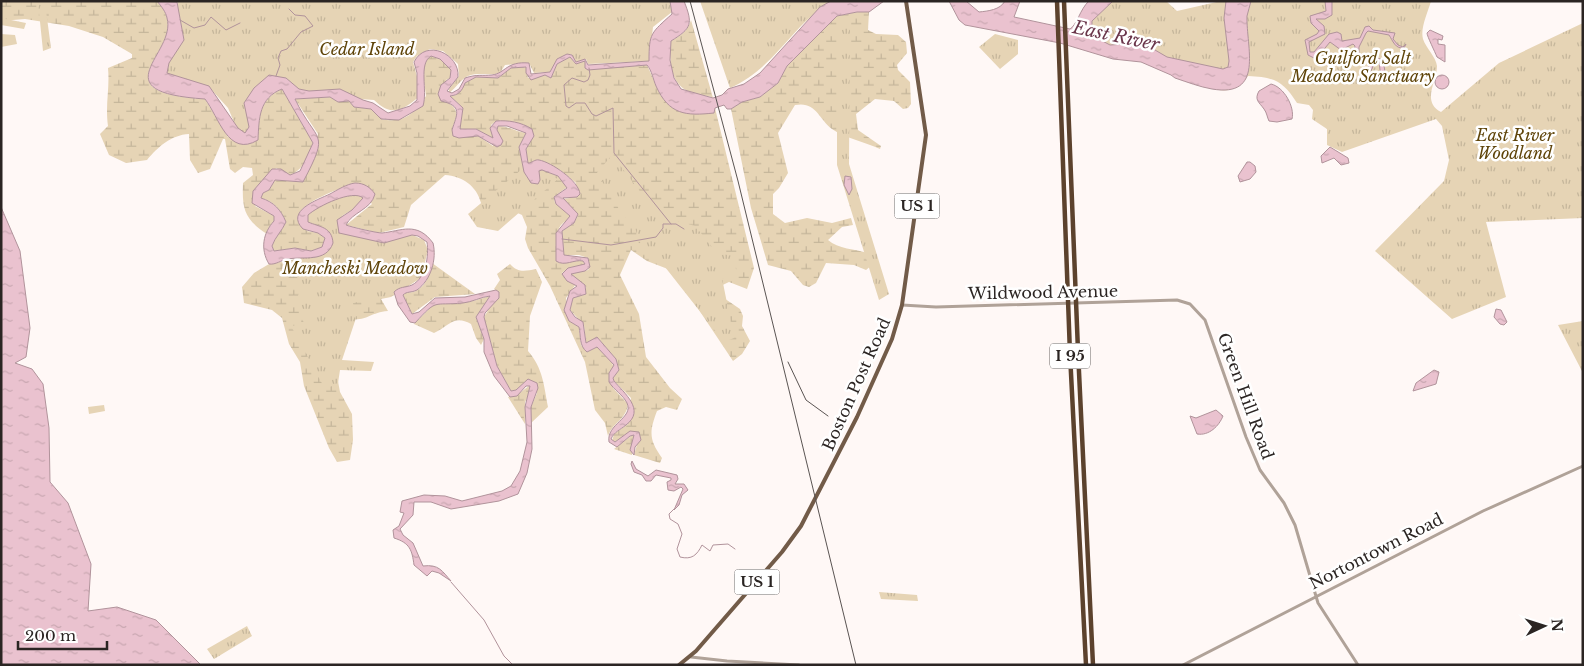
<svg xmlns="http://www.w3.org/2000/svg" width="1584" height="666" viewBox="0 0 1584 666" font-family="'Libre Baskerville',serif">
<defs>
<pattern id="wetland-marsh" width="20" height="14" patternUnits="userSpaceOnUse" patternTransform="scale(1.25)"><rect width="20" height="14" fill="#e6d4b5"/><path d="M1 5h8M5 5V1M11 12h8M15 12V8" fill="none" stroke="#c5b69b"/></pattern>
<pattern id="park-tufts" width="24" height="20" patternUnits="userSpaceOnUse" patternTransform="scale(1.25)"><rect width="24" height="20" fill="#e6d4b5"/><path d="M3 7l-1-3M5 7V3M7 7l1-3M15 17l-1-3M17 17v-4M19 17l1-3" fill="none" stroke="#c5b69b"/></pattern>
<pattern id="water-ripples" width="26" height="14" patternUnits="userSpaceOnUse" patternTransform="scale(1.25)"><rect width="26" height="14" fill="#eac2cf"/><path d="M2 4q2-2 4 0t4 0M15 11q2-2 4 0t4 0" fill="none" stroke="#c9a7b1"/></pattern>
</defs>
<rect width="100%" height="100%" fill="#fff8f6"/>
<path fill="url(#wetland-marsh)" d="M1 1H157C161 6 166 12 167 18 177 54 98 93 205 99L228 137 258 140C259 117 259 99 282 89L313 143C311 155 302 171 290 175L276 168 255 206 274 216V221L269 227 267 234C244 219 242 209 243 183L253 175 252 168 243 167 235 173 230 169 225 139H223L210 169 198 173 190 160 189 134C171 135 158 147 147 160L126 163 109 155 100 134 108 126C105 104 110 88 108 68L132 58V54L103 37 69 26 25 19 1 21Z
M857 12H869L868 30 876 34 898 35 906 42 907 53 897 65 898 70 910 82 911 104 908 108 903 109 894 101 875 99 856 114 858 130 881 146 880 149C865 142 845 138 832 129 818 118 816 101 795 105L778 133 788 173 779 188 773 194V214L785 223 807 218 832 223 851 218 853 225 842 227 828 240C838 249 855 249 868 253L872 265 866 270 854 265 826 263 816 283 809 287 803 285 791 271 768 265 751 208 731 109 742 102 760 97 778 83 787 66 837 16Z
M691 20 713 98C708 95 703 96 698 95 670 88 669 65 671 41 680 36 688 31 691 20Z
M431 56 440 59 451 70 450 78 446 80 445 101C457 107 459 113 453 126L456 137 478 136 493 146 498 126C509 126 516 132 526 133L519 148 526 177 542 170 558 176 567 187 554 197 555 203 570 216C567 221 565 221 561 225 554 234 557 250 556 261 566 263 574 259 583 261L585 265 568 268 562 273 576 284 566 298 569 321 579 327 581 345 587 352 597 347 610 360 614 367 610 371 613 388 628 404C626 420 613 422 608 436L605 423 595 410 585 362 550 286 528 248 525 239 527 227 522 215 511 210 481 203C477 186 462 176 445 175L411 205 404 227 379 233 346 225 372 204 353 183C339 190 301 201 298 217L307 231 318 233 325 238 322 247 311 251 295 248 274 251 272 246C275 237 282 231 286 222 281 210 274 201 261 198L263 193 269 190 275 180 303 182 318 134 295 99 330 97 338 102 349 101 354 107 371 109 381 119C405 124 414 113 426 96 425 83 418 64 431 56Z
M570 57 574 62 585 61V68L647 65 661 96 715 108 754 268 747 289 729 282 712 290 740 309 743 316 742 326 750 341 742 354 733 361 673 271 647 261 631 250 620 275 639 314 646 357 670 388 682 399 677 410 666 407 657 411C649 432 649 440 662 458L660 463 634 455 640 434 626 435 616 441H612L614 434 628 424 631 398 614 381 613 378 619 370 616 359 597 337 586 344 584 325 570 310 573 298 586 294V287L571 274 588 270 590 267 588 258 579 255H564L562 231 574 223 578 215 563 199 570 198 576 183 560 170 540 160 528 164 526 149 530 143 528 127 514 122 496 121 491 125 493 138 476 129H459L463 108 450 96 456 95 465 83 476 77 498 78 511 68 526 67 528 78 545 75 551 78 557 64Z
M363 197 352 210 342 215 347 235 424 240 428 250 421 278 391 297 381 299 388 311C367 313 367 323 345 318L337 376 340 392 352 414 353 440 350 460 337 462 329 448 304 386 300 362 289 344 282 318 272 310 244 303 242 287 254 273 269 264 302 258 333 243 307 222 308 215Z
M432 263 475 294 435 297 412 314 403 295C407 291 408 293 413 292 426 288 430 274 432 263Z
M510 264C518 273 525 271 536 269L542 282 530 316 528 351C543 368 544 386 548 407L530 424 531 407 537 393 529 379 516 390 511 391 497 366 484 317 499 292 494 289 500 280 497 274Z
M490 296 476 317 484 339 481 345 476 338 471 324C454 314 449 326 434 333L414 324 433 305 438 302 473 301Z
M530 385 531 391 525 402V424L508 397 521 392Z
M632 435 636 436 632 445V455L614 449Z"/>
<path fill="url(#park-tufts)" d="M178 1H670L672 12 653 27 649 61 588 64 586 59 576 62 571 54 559 58 550 72 534 73 529 63 505 65 500 73C489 76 478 72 468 76 461 79 456 88 449 93V89L459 76 458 64 443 51 430 49 417 56 413 62 418 80 419 97C401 111 392 117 374 100L360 99 336 92H301L286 78 263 84 251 130 246 135 238 131 228 108 210 88 165 80 162 62 176 23Z
M700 1H833C793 22 777 67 730 88Z
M1099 1H1166L1177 11 1221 1H1431C1428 12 1420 28 1423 39 1426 48 1436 57 1437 66 1437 82 1421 101 1441 112L1499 63 1583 23V218L1486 222 1506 297 1452 319 1375 251 1444 181 1449 160 1442 126 1436 119 1342 152 1327 145V129L1312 119 1313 110 1309 105 1297 103C1283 81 1274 77 1248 76 1223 115 1174 63 1145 57 1131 54 1116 54 1102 53L1078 23Z
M38 2 45 3 51 48 43 51Z
M850 15 849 164 889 294 879 300 837 165V20Z
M1 18 26 23 24 29 1 25Z
M1 34 15 35 17 44 1 47Z
M995 34 1018 40V54L1000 69 979 47Z
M612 155 652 207 665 218 695 226 717 253 733 256 738 278H722L734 338 724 342 665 267 641 245 635 228 619 210 614 197 596 174Z
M522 169 530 182 534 172 542 169 547 174 558 179 498 231 477 227 468 214Z
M350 191 366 192 360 204 336 220 335 226C343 241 394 234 410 234L424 240 426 252 422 270 411 284 401 288 394 295 353 303 356 318 342 360 374 362 371 371 340 370 338 383 325 389 291 326 304 324 297 299 300 290 298 288 300 283 297 277 291 275 290 272 299 256 329 246 323 226 309 220 307 215 310 211Z
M1583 321V373L1558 325Z
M879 592 917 595 918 601 881 599Z
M247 626 252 636 214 659 207 649Z"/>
<path fill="#e6d4b5" d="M104 405 105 411 89 414 88 407Z"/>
<path fill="url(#water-ripples)" stroke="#b1939b" d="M157 1 177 2 184 40 169 63 167 73 209 86 238 128 245 133 249 127 244 103 254 88 269 75 286 78 299 89 309 91 340 89 363 100 373 103 388 113 410 106 417 100V73L414 62C426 38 460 54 458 77L447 91 452 93 459 89 465 78C477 74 482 76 492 75 506 73 506 61 529 63L531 74 550 72 557 59 567 54 572 55 576 62 585 59 588 65 649 61C649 33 651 33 672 14L670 1H684C693 24 692 28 671 41L670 60 674 78 681 89 713 98 722 95 728 89 744 84 760 73 820 7 831 1H884L869 12H857L837 16 787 66 778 83 760 97 742 102 731 109H727L724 105 715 108 714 113C686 116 669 115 656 86 653 79 652 71 647 65L588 70 585 68V61L576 64 570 57 557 64 551 78 545 75 531 80 526 73V67L511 68 498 78 476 77 465 83C462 91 459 95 450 96L463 108 460 129H476L493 138 490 128 496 121C508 120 521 122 532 129L534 136 526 149 528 163C532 163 535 159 539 160 551 162 579 181 580 194L577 197 563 198 578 214 574 223 562 231 564 255 588 258 590 267 585 271 571 274 585 285 586 294 573 298 570 310 575 317 583 322 586 343 597 337 616 359 619 370 613 378 614 381C624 393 646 410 626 425 620 430 614 432 611 439L615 442 630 431 639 432 641 440 635 447 634 455 630 450 634 435 630 436 617 447 609 442C606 424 634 418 627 403 623 395 614 390 609 382V373L614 365 597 347 587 352C579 346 581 336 579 327L569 321 564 310 570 291 577 286 567 281 562 274 568 268 585 264 583 261C574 259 565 267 556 261V233L570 216 556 204 554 197 567 188 558 176 542 170 539 171 540 180 538 184 531 183 524 172 519 147 526 133 507 126H498L497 130 503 141 501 145 497 147 478 136 459 138 453 136 452 130C457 114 463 106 441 101L438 94 441 85 450 78 451 70 440 59 431 56C418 64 428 90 423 106L399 120 381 119 371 109 354 107 349 101 338 102 330 97 295 99C317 145 331 129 303 182L275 180 269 190 263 193 261 198C274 202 281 210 286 222 282 231 275 237 272 246L274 251 295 248 311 251 322 247 325 238 318 233 303 229C285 211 317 200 330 194 337 190 347 184 355 183 364 183 370 187 375 194 371 210 352 212 346 225 351 227 377 233 382 233 401 231 417 221 433 243 437 259 431 280 417 290 411 293 407 291 403 295L412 314 419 312 435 298 465 297 496 290 499 292V298L485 313 484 317 497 366 511 391 516 390 528 379 537 383 538 388 531 407 532 449 527 473 518 494 499 501 451 509 431 502H414L413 515 400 529 403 535 413 543 423 566C439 564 442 571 451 581L439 573 432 571 427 576 414 565C412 550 410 543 394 538L393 530 399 526 404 513 400 512 402 501 424 495 445 496 462 501 502 491 511 486 520 471 527 442 525 407 530 386H526L517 396 510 397 494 376 484 352V339L476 317 490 296C481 297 472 302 463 303 432 306 438 298 415 323L410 322 398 305 394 292C400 286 405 288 412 285 426 278 429 256 427 242L418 236 412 235 384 243 339 233 337 220 352 210 363 198C353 189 318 206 308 215V222C320 227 332 227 333 243 326 263 304 256 288 259 281 260 276 265 269 264 260 249 263 233 274 221V216L252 203 253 191 272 169H281L290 175 300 171 313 143 282 89C259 98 259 118 258 140 228 158 219 117 205 99 98 92 177 54 167 18 166 12 161 6 157 1Z
M949 1H966L979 12C988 11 1000 10 1005 1H1020L1014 17 1070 29C1077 25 1080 9 1089 1H1113L1092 21V33L1095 37 1110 45 1143 43 1167 57 1223 69 1228 67 1229 61 1224 18 1226 1H1251C1250 6 1248 11 1247 16 1246 47 1265 98 1212 89 1200 87 1187 82 1175 78L1171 75 1141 62 1113 59 1060 43 965 25 959 20Z
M1325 1H1332V15L1325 19H1316L1324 26 1325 34 1309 42 1310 52H1314L1329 34 1337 32 1341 34 1342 41 1360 38 1365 27 1369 26 1373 30 1395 33 1393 39 1398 45 1403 47 1406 44 1404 48C1395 49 1393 41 1389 35L1368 31 1366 33 1359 47V57L1383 59 1385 72 1389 74 1383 75 1380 70 1379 61H1375L1372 69 1367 75 1369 63 1356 60 1353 56 1355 46 1353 44 1341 50 1330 42 1316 59 1308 55 1305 40 1317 34 1319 31 1311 23 1310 16 1326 11Z
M1430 30 1443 36 1442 40 1438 39V44L1445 45V62L1437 57C1435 52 1427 36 1427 33Z
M1435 82a7 7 0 1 1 14 0a7 7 0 1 1-14 0Z
M1271 84C1284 87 1295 107 1292 119L1277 122 1269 121C1267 117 1267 113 1264 109 1259 102 1254 100 1259 91Z
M1330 147 1348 158 1349 163 1341 165 1334 158 1322 163 1321 156Z
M1247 162H1250L1255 166 1256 172 1250 179 1240 182 1238 176Z
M845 176 851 177 852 189 849 195 844 185Z
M1 207 20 251 30 328 26 357 15 363 32 369 43 384 49 428 50 482 68 503 91 564 88 611 117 607 156 620 201 665H1Z
M1496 309 1501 310 1507 322 1504 325 1500 324 1494 317Z
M1434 370 1439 372 1436 384 1413 391 1416 383Z
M1216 410 1223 416C1219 426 1209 436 1197 434L1190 416 1196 418Z
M632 461 636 469 648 476 656 470 677 475 678 479 675 484H684L688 490 682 495 679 505 674 510 683 489 681 487 674 491 668 490 667 482 671 480V478L656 475 651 481H646L642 475 634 472 631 464Z"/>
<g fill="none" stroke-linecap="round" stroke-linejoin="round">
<path stroke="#b1939b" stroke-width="1" d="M180 20 194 28 205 25 211 17 226 30 240 23
M589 68 590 75 588 80 584 82 572 78 564 85 566 106 569 108 576 103H585L592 114 596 116 613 108 614 153 671 224
M276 76 280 65 278 58 281 51 287 49 301 32 313 26 305 16 295 15 289 9
M562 239 611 245 656 237 663 228V224H676L684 229
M674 509 669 514 670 519 678 524 682 534 677 549 680 557C692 560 697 555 702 545L710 551 713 545 728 544 735 549
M451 582 484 620 504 656 513 665"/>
<path stroke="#b0a298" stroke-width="3" d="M902 305 936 307 1177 300 1190 304 1205 320 1246 437 1260 470 1284 503 1295 525 1318 603 1358 665
M691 657 727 661 799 665
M1183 665 1483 511 1583 466"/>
<path stroke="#725b48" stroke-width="4" d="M679 665 696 651 782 552 801 526 857 417 892 339 902 305 926 135 906 1"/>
<path stroke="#5c422d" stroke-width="4.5" d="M1057 1 1070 354 1086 665
M1064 1 1078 351 1093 665"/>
<path stroke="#5a5452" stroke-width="1" d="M690 1 738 181 856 665
M788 362 806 400 828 416"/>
</g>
<g text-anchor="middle" stroke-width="5" stroke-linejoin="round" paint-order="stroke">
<g fill="#fff" stroke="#6b6665" stroke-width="1">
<rect x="894.5" y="193.5" width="45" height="25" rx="4"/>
<rect x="1050" y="343.5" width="40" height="25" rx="4"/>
<rect x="734.5" y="569.5" width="45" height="25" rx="4"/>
</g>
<g font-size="15" font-weight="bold" fill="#2b2523">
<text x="917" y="211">US 1</text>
<text x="1070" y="361">I 95</text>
<text x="757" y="587">US 1</text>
</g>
<g font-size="16" font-style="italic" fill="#5f4409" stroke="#fff">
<text x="367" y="55">Cedar Island</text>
<text x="1363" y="64">Guilford Salt<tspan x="1363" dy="18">Meadow Sanctuary</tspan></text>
<text x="1515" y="141">East River<tspan x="1515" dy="18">Woodland</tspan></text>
<text x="355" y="274">Mancheski Meadow</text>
</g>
<g font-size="16" fill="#2b2523" stroke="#fff">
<text transform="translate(1043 292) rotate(-1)" y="6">Wildwood Avenue</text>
<text transform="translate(856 384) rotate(-66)" y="6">Boston Post Road</text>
<text transform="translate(1246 396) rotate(70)" y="6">Green Hill Road</text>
<text transform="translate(1376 551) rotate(-27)" y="6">Nortontown Road</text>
</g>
<g font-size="18" font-style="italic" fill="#6a354a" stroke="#fff">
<text transform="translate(1116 36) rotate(12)" y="6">East River</text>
</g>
</g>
<rect width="1584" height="666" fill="none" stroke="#2b2523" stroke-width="5"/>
<g transform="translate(1544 626) rotate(86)" stroke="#ffffff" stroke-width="4" paint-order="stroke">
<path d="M0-4L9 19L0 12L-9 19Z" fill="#2b2523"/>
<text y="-8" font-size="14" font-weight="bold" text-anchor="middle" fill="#2b2523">N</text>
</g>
<path d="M18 641v8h89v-8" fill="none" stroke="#2b2523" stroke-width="2.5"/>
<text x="25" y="641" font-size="15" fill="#2b2523" stroke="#ffffff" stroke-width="4" paint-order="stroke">200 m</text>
</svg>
